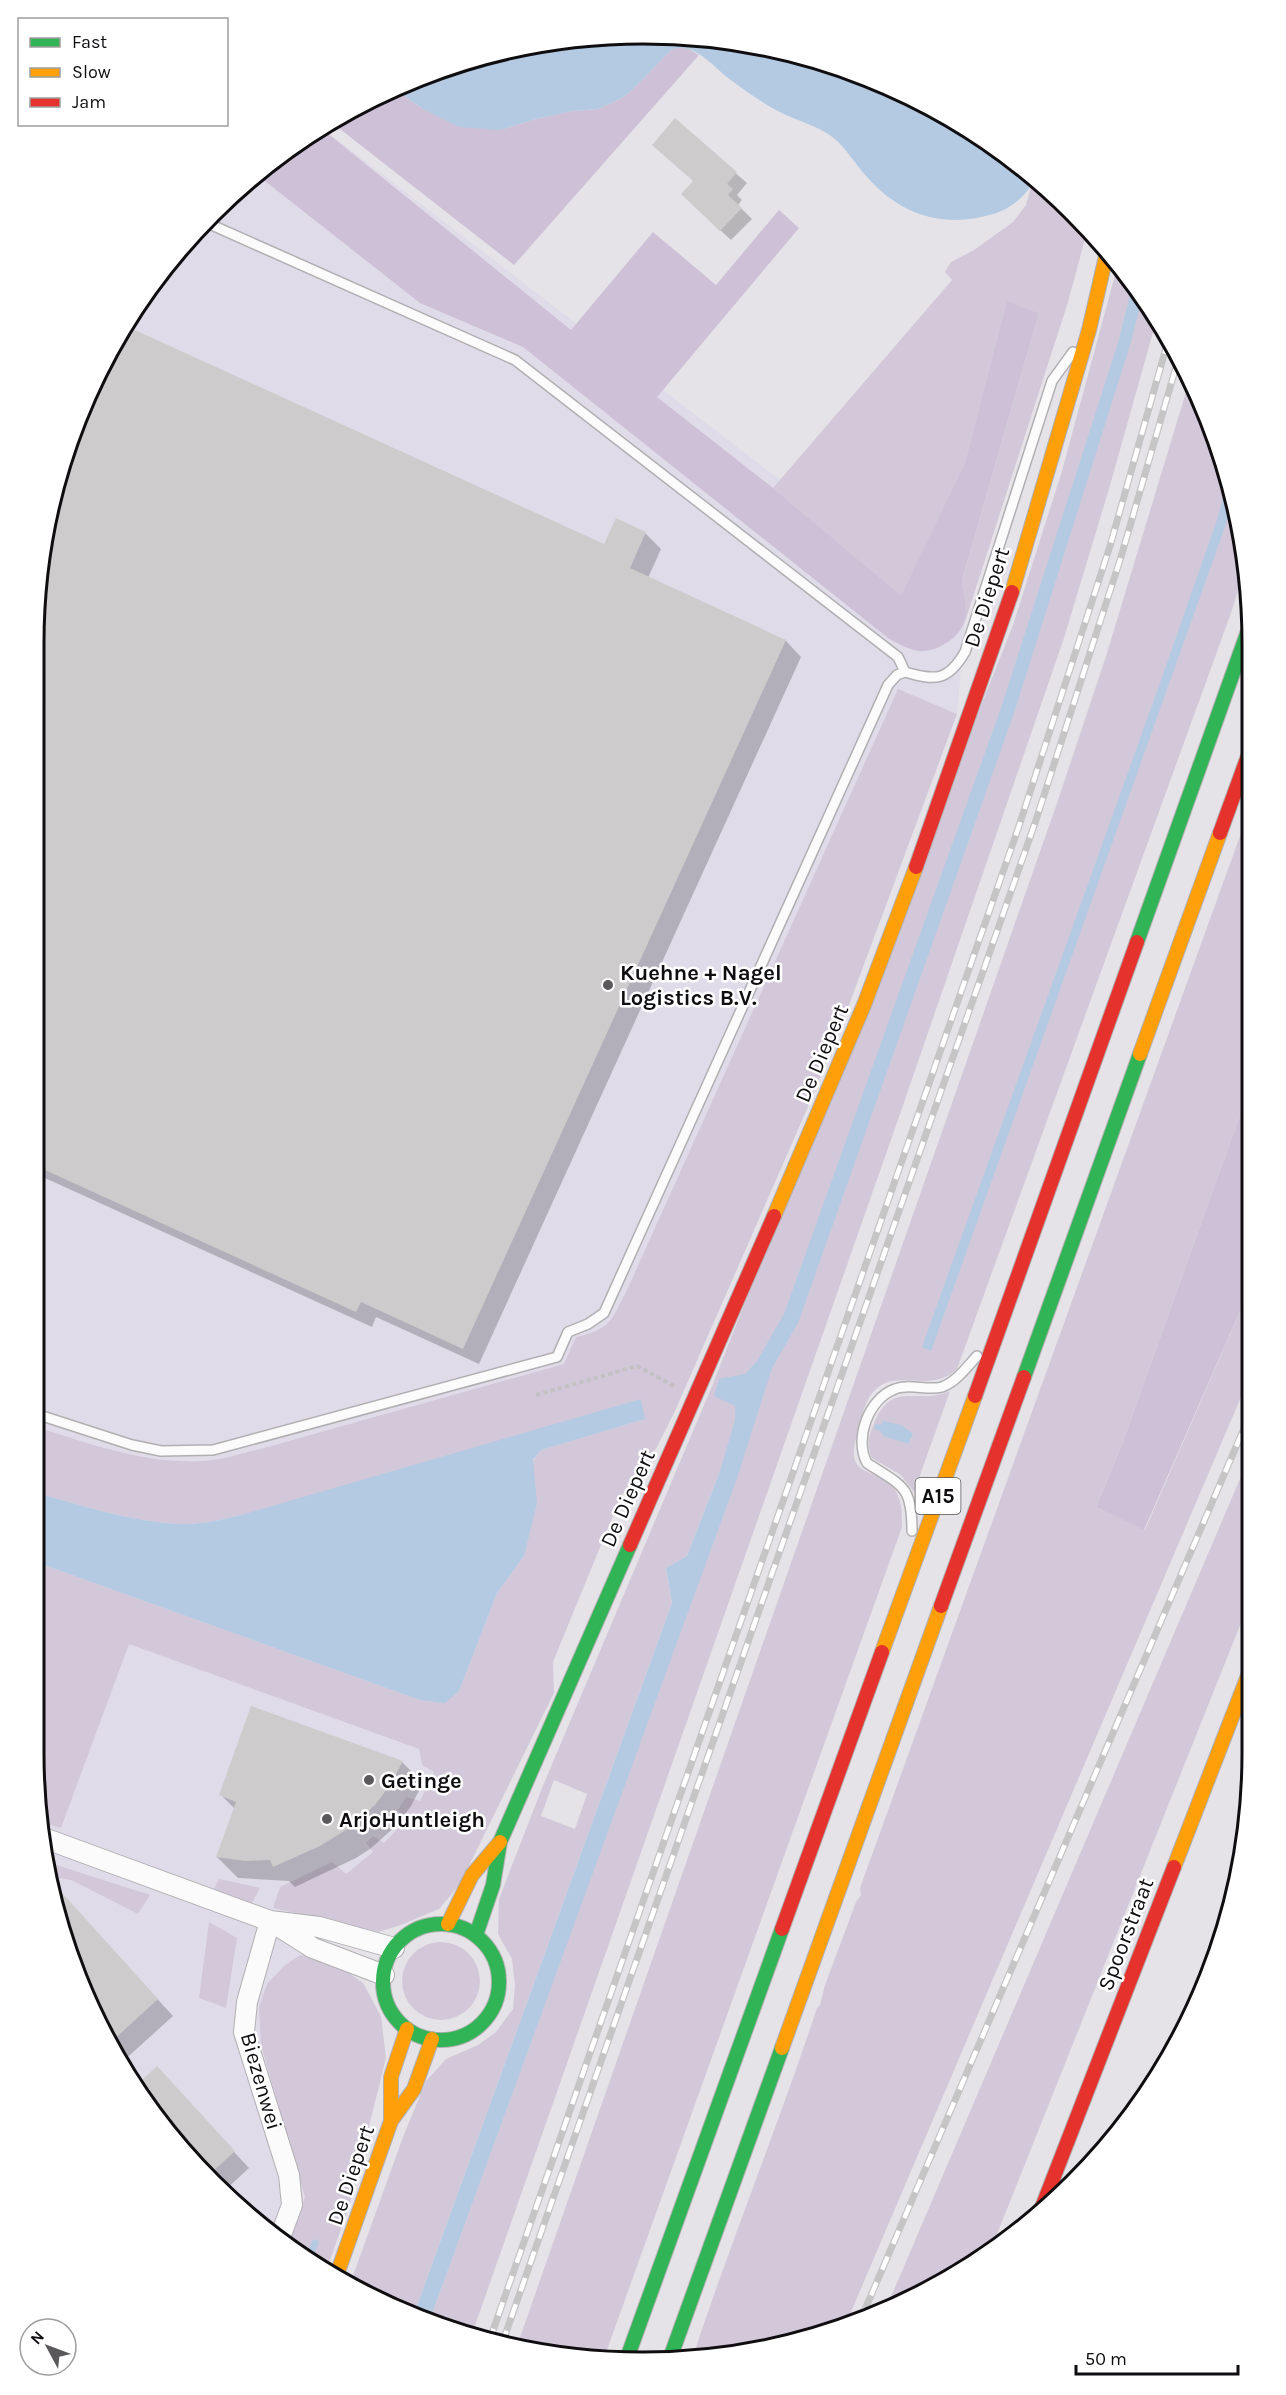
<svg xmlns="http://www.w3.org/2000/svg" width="1286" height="2395" viewBox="0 0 1286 2395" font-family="Karla,sans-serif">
<rect width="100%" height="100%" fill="#e5e3e7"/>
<path fill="#e0dbe9" d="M322 128 965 622 957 714 536 1661 381 1868 328 1913 317 1968 304 2259 241 2210 159 2124 115 2057 65 1948 45 1871 33 1752 34 603 54 485 115 338 184 241 271 159Z"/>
<path fill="#d2c8da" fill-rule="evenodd" d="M1033 180 1074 211 1088 228 1068 302 965 622 962 580 1039 313 1007 302 965 462 901 597 773 488 952 280 945 272 951 262 974 250 1013 222 1026 205Z
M1118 264 1150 304 1157 318 1109 489 1064 638 900 1114 471 2337 429 2322 736 1477 720 1471 687 1556 666 1568 672 1603 413 2317 350 2284 403 2137 426 2081 446 2059 478 2045 496 2032 513 2009 515 1985 512 1959 498 1934 499 1899 542 1788 710 1391 1013 625 1062 471ZM554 1780 587 1794 575 1829 541 1816Z
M1189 382 1221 447 1247 560 1231 613 957 1369C929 1395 897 1367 874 1391 863 1403 859 1428 855 1443 848 1476 874 1469 890 1484 902 1496 902 1512 902 1527L603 2361 517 2346 1056 806 1107 653Z
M898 689 957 714 846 1013 807 1109 675 1411 657 1447 621 1496 553 1662 554 1693 460 1884 439 1909 401 1925 378 1932 273 1908 280 1887 332 1862 346 1874 373 1852 366 1843 373 1836 384 1843 406 1820 398 1810 406 1797 420 1801 434 1772 422 1765 419 1749 129 1644 61 1828 40 1822 33 1752V1561L420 1700 459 1691 497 1593 524 1556 533 1473V1461L541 1450 645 1419 241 1515C220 1520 199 1525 177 1524 128 1521 80 1505 33 1492V1426C88 1443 143 1464 201 1461 223 1460 243 1453 264 1448L564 1364 576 1337C612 1329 611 1320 627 1290Z
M1249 811V1090L1121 1447 1096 1507 1145 1530 1250 1288V1376L845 2326 801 2341 692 2359C731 2241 778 2126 817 2008L820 2005 825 1985 856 1902 861 1895 860 1888Z
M950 1391 914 1492 901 1475 872 1458C867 1447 868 1437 873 1426 891 1378 916 1406 950 1391Z
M1251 1453V1598L989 2254 885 2311Z
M44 1861 150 1895 138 1914 71 1880 46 1876Z
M219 1879 260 1888 252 1903 214 1889Z
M209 1922 237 1938 226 2008 199 1998Z
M402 1981a39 39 0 1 1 78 0a39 39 0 1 1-78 0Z
M300 1955 336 1964 363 1983 381 2016 386 2058 349 2207 326 2271 304 2259 287 2246 305 2197 261 2045 259 2007 267 1984 284 1966Z"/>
<path fill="#cdc0d7" d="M678 47 687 48 699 55 514 265 331 122 373 96 393 88 423 109 500 130 536 119 572 111 598 109 622 98 633 89 671 50Z
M321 128 571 330 653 232 716 285 779 210 799 228 657 397 773 488 901 596 965 462 1007 301 1039 313 962 580C963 592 968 612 964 623 958 639 935 653 918 651 907 649 897 643 888 638L523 347 420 303 256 174 271 159Z
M1249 1090 1250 1288 1144 1530 1096 1507 1121 1447Z"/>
<path fill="#b3cae2" d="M603 34 722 38 839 65 948 115 1033 180C1029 195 1008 210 993 214 944 229 900 215 867 177 854 163 846 147 831 136 817 126 801 122 786 115 766 106 746 91 728 78 713 66 692 40 671 50L633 89 622 98 598 109 572 111 536 119 500 130 459 127 423 109 393 88 485 54Z
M1133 283 1143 295 1130 345 1015 710 798 1323 772 1368 737 1478 429 2322 413 2317 672 1603 666 1568 687 1556 720 1471 735 1420V1406L714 1396 719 1379 745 1374 757 1361 784 1314 1001 708 1118 343Z
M1228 480 1233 500 1226 524 931 1351 922 1347 1160 683 1217 520Z
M641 1399 645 1419 541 1450 533 1460 537 1503 524 1556 497 1593 459 1691 445 1703 420 1700 33 1561V1492C80 1505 128 1521 177 1524 199 1525 220 1520 241 1515Z
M883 1421 901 1425 913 1434 908 1444 884 1436 880 1431 874 1429 876 1424 881 1425Z"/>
<path fill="#0003" d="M675 121 747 183 737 195 742 200 738 205 752 219 731 240 693 205 694 182Z
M123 326 605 546 645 533 661 549 648 578 786 641 801 657 479 1364 376 1317 372 1327 34 1173V603L54 485 115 338Z
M402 1762 423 1783 411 1806 396 1826 370 1849 356 1858 295 1887 289 1881 238 1878 217 1857 235 1809 221 1795Z
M59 1892 173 2016 120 2064 65 1948 52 1898Z
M157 2069 249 2168 223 2192 159 2124 136 2088Z"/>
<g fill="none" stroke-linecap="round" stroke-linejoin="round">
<path stroke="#b3cae2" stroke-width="7" d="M308 2261 315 2243"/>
</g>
<path fill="#cecbcc" d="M675 118 737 172 727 184 733 189 728 195 742 208 720 231 681 194 693 181 652 145Z
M124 325 604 544 616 518 646 532 630 568 786 640 463 1349 361 1302 356 1312 34 1165V603L54 485 115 338Z
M251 1706 403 1761 390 1785 375 1805 349 1828 320 1846 273 1867 270 1860 245 1861 216 1857 236 1802 219 1795Z
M46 1875 158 1999 109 2044 65 1948Z
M157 2066 235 2151 208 2176 159 2124 135 2087Z"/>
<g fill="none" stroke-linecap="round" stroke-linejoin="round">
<g stroke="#b1afb2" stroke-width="12">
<path id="lane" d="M205 222 515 360 898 657 905 672C936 681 948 681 965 652L1052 381 1073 352
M33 1413 132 1445 161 1451 213 1450 557 1357 568 1332 588 1324 604 1313 888 685 897 675 905 672
M912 1531C912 1485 902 1486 867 1463 854 1439 868 1399 895 1389 910 1383 927 1391 942 1387 956 1382 967 1367 977 1356"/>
</g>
<g stroke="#b1afb2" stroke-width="22">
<path id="street" d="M41 1837 270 1921 319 1927 394 1948
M270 1921 247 2002 244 2032 289 2175 292 2205 279 2240
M275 1924 313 1948 384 1975"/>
</g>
<g stroke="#b1afb2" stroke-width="16">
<path id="fast" d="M1137 942 1248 631
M1024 1377 1140 1054
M383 1982a58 58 0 1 1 116 0a58 58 0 1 1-116 0Z
M476 1935 493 1885 500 1842 630 1545
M626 2361 782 1929
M669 2361 782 2048"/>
</g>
<g stroke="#b1afb2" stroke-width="16">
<path id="slow" d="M1012 592 1089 330 1107 252
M1140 1054 1220 833
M774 1216 864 1005 916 867
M882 1652 975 1396
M1174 1867 1251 1668
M448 1924 472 1875 500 1842
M782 2048 941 1606
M391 2121V2077L407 2029
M336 2277 391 2121 414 2089 432 2039"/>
</g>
<g stroke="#b1afb2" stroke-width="16">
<path id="jam" d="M1220 833 1248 756
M916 867 1012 592
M975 1396 1137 942
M630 1545 774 1216
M941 1606 1024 1377
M782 1929 882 1652
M1039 2215 1174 1867"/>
</g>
<path stroke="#c3c1c4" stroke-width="4" stroke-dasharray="4.5 3" stroke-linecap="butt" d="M536 1395 637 1366 676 1387"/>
<use href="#lane" stroke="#fbfbfb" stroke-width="9"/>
<use href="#street" stroke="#fbfbfb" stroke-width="20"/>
<use href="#fast" stroke="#30b455" stroke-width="14"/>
<use href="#slow" stroke="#ff9f0a" stroke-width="14"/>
<use href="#jam" stroke="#e5322d" stroke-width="14"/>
<g stroke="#c6c5c6" stroke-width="7">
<path id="rail" d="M860 2321 1251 1412
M489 2342 1018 829 1110 546 1168 341
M502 2344 1035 823 1121 557 1178 360"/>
</g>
<use href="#rail" stroke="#fff" stroke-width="4.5" stroke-dasharray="14" stroke-linecap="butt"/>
</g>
<g fill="#5a585b" stroke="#fff" stroke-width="2">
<circle cx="608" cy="985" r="6"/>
<circle cx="369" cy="1780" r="6"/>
<circle cx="327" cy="1819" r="6"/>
</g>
<g text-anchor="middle" stroke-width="5" stroke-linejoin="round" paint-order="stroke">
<rect fill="#fff" stroke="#575658" stroke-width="1.5" x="915.5" y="1478" width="45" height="36" rx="4.5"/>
<g font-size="21" font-weight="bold" fill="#0f0d10">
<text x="938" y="1503">A15</text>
</g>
<g font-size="22" fill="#0f0d10" stroke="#fff">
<text transform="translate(986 597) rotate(-72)" y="8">De Diepert</text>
<text transform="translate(821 1053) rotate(-67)" y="8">De Diepert</text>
<text transform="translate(627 1498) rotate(-66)" y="8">De Diepert</text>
<text transform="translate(1125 1934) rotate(-69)" y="8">Spoorstraat</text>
<text transform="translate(262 2081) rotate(74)" y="8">Biezenwei</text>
<text transform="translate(350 2175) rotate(-71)" y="8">De Diepert</text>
</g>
<g font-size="22" font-weight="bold" fill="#0f0d10" stroke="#fff" text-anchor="start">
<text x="620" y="980">Kuehne + Nagel<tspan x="620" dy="25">Logistics B.V.</tspan></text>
<text x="381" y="1788">Getinge</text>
<text x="339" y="1827">ArjoHuntleigh</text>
</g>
</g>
<path d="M0 0H1286V2395H0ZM643 44H643A599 599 0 0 1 1242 643V1753A599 599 0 0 1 643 2352H643A599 599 0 0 1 44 1753V643A599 599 0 0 1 643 44Z" fill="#fff" fill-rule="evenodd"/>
<path fill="none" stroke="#0f0d10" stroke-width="3" d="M643 44H643A599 599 0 0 1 1242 643V1753A599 599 0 0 1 643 2352H643A599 599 0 0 1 44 1753V643A599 599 0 0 1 643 44Z"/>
<rect x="18" y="18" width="210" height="108" fill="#ffffff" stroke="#9f9e9f" stroke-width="1.5"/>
<rect x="30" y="38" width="30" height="9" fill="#30b455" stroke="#9f9e9f" stroke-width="1.5"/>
<text x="72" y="48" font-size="18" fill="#0f0d10">Fast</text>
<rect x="30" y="68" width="30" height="9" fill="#ff9f0a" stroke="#9f9e9f" stroke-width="1.5"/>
<text x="72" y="78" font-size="18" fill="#0f0d10">Slow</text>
<rect x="30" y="98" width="30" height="9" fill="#e5322d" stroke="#9f9e9f" stroke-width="1.5"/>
<text x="72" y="108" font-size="18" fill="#0f0d10">Jam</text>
<g transform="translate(48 2347) rotate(311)"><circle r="28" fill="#ffffff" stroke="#9f9e9f" stroke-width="1.5"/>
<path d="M0-4.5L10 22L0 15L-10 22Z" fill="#5a585b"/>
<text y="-9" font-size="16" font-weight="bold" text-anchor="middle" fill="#0f0d10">N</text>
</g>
<path d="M1076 2365v9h162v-9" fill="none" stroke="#0f0d10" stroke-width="3"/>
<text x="1085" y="2365" font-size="18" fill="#0f0d10" stroke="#ffffff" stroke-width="4.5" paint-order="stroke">50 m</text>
</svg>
